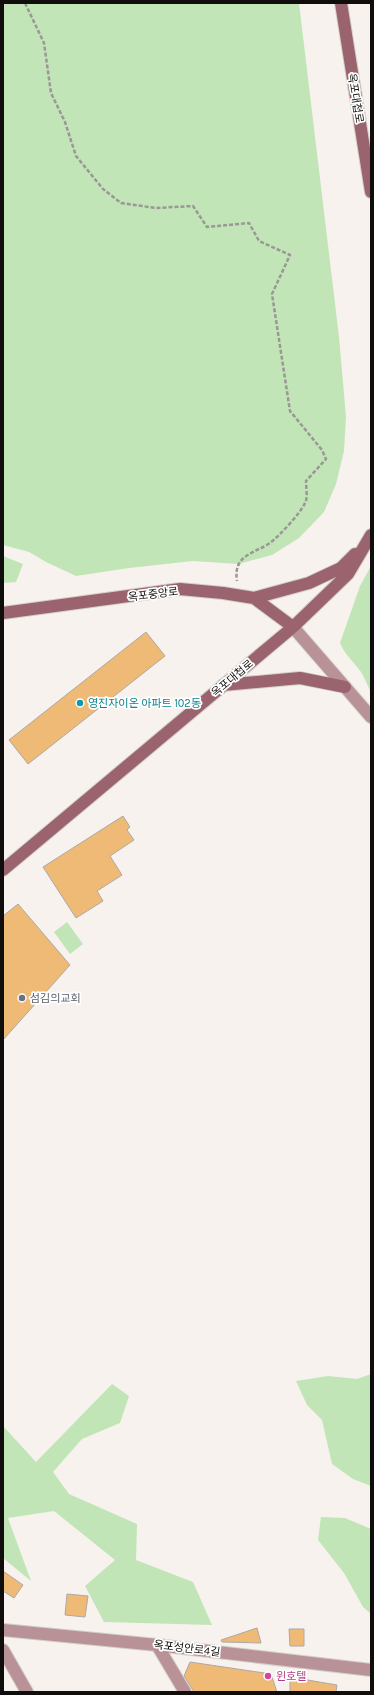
<svg xmlns="http://www.w3.org/2000/svg" width="374" height="1695" viewBox="0 0 374 1695" font-family="Karla,'Noto Sans KR',sans-serif">
<rect width="100%" height="100%" fill="#f7f2ee"/>
<path fill="#c1e5b7" d="M3 3H299L339 337 346 417 344 451 336 484 324 512 299 538 272 555 238 564 193 561 129 568 76 576 46 562 29 552 3 545Z
M3 556 23 564 16 582 3 583Z
M371 566V693C368 686 365 679 361 672 354 662 345 655 340 643L360 586Z
M67 922 83 944 70 954 54 932Z
M371 1374V1486L353 1479 332 1464 322 1420 307 1405 296 1381 328 1376 357 1379Z
M112 1384 129 1396 120 1423 82 1439 53 1472 69 1494 137 1524 136 1560 193 1582 212 1625 104 1622 85 1586 115 1560 54 1511 8 1518 31 1581 3 1558V1426L36 1462Z
M321 1517 345 1518 371 1529V1614L363 1607 344 1573 318 1540Z"/>
<path fill="#efb976" stroke="#ada9a5" d="M146 632 165 656 28 764 9 740Z
M123 816 130 827 127 830 134 840 110 856 122 875 97 891 103 901 76 918 43 867Z
M18 904 70 965 3 1040V916Z
M3 1571 23 1585 14 1598 3 1591Z
M67 1594 88 1596 85 1617 65 1615Z
M257 1628 261 1643 222 1642 221 1640Z
M289 1629H304V1646H290Z
M190 1662 271 1674 277 1692H194L184 1676Z
M290 1677 337 1685 336 1692H290Z"/>
<g fill="none" stroke-linecap="round" stroke-linejoin="round">
<g stroke="#d2ceca" stroke-width="14">
<path id="street" d="M293 627 371 717
M3 1630 157 1645 371 1670
M157 1645 185 1692
M3 1650 27 1692"/>
</g>
<g stroke="#d2ceca" stroke-width="14">
<path id="secondary" d="M341 3 371 192
M254 598 309 583 341 568 355 554
M3 613 180 589 223 593 254 598 293 627
M223 685 300 678 345 687
M3 870 293 627 348 574 371 535"/>
</g>
<path stroke="#9a9794" stroke-width="2.5" stroke-dasharray="4 2" stroke-linecap="butt" d="M25 3 44 43 51 93 65 122 76 156 103 189 121 203 156 208 193 206 207 227 249 223 259 241 290 255 272 294 290 411 322 450 326 459 306 481C306 488 308 498 305 503 300 514 280 535 270 543 253 554 233 555 237 581"/>
<use href="#street" stroke="#b99298" stroke-width="12"/>
<use href="#secondary" stroke="#9a636d" stroke-width="12"/>
</g>
<circle fill="#0f9aa8" stroke="#fff" stroke-width="1.5" cx="80" cy="703" r="4"/>
<circle fill="#6b7280" stroke="#fff" stroke-width="1.5" cx="22" cy="998" r="4"/>
<circle fill="#d1479c" stroke="#fff" stroke-width="1.5" cx="268" cy="1676" r="4"/>
<g text-anchor="middle" stroke-width="3.5" stroke-linejoin="round" paint-order="stroke">
<g font-size="11" fill="#0f0e0c" stroke="#fff">
<text transform="translate(356 98) rotate(81)" y="4">옥포대첩로</text>
<text transform="translate(153 594) rotate(-7)" y="4">옥포중앙로</text>
<text transform="translate(232 678) rotate(-40)" y="4">옥포대첩로</text>
<text transform="translate(187 1648) rotate(7)" y="4">옥포성안로4길</text>
</g>
<g font-size="11" fill="#0d838f" stroke="#fff" text-anchor="start">
<text x="88" y="707">영진자이온 아파트 102동</text>
</g>
<g font-size="11" fill="#5b616d" stroke="#fff" text-anchor="start">
<text x="30" y="1002">섬김의교회</text>
</g>
<g font-size="11" fill="#b23c85" stroke="#fff" text-anchor="start">
<text x="276" y="1680">윈호텔</text>
</g>
</g>
<rect width="374" height="1695" fill="none" stroke="#0f0e0c" stroke-width="8"/>
</svg>
